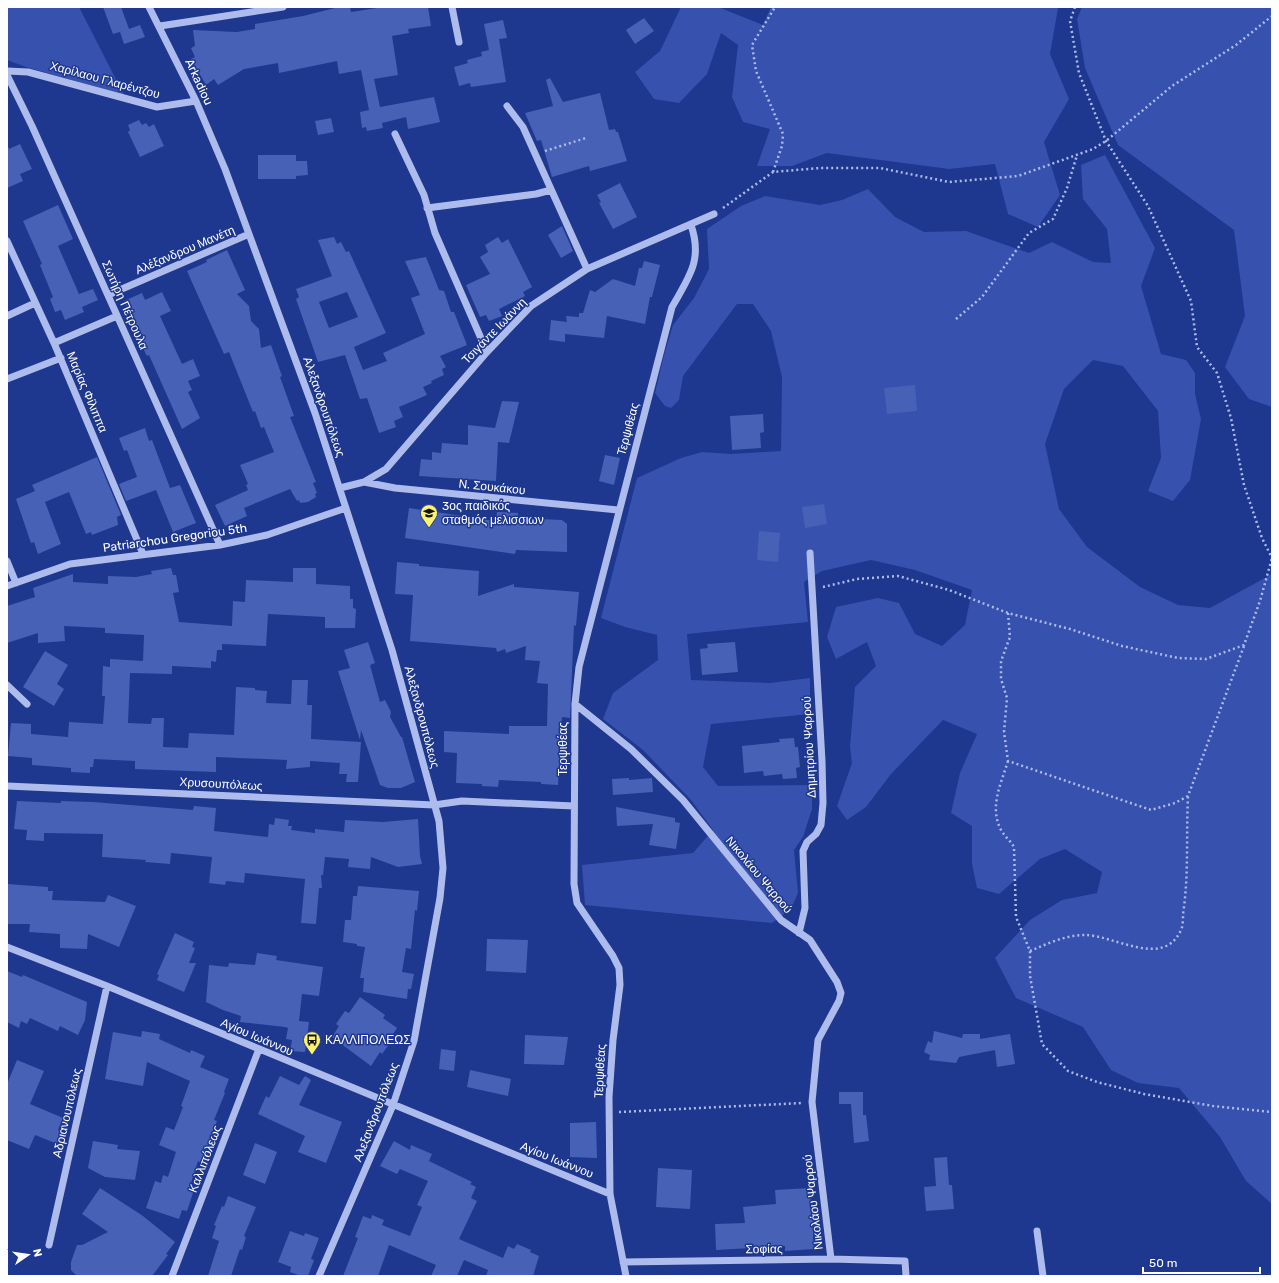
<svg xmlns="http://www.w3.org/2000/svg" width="1279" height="1283" viewBox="0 0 1279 1283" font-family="Rubik,sans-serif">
<rect width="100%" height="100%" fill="#1e378f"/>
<path fill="#3651ae" d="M7 7H79L124 95 26 67 7 60Z
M681 7H718L763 25 771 7H1056L1058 8 1050 54 1069 99 1044 142 1060 195 1038 227 1008 214 995 164 949 169 827 153 792 166H757L770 129 743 122 732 97 738 45 721 33 707 74 679 103 654 99 635 72 660 51Z
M1082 7H1272V407L1249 399 1225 367 1245 316 1234 230 1118 145 1085 68 1077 19Z
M1105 155 1155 248 1141 286 1161 354 1186 360 1195 373V394L1201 419 1190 480 1173 501 1148 491 1161 458 1158 411 1123 366 1093 360 1064 389 1045 444 1059 509 1087 547 1140 587 1178 605 1210 608 1272 574V1204L1246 1181 1220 1137 1179 1088 1138 1083 1111 1070 1083 1027 1016 998 995 958 1030 920 1062 900 1097 893 1102 872 1065 849 1040 859 999 894 977 888 972 864V826L951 813 960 773 977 734 943 720 891 774 866 807 847 820 837 806 852 763 850 747 855 687 876 666 867 642 836 659 827 637 836 607 878 598 899 603 915 634 942 646 965 625 972 590 915 570 871 560 822 571 804 582 808 622 687 634 691 680 770 683 810 678V714L711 724 703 767 718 786 812 785V809L803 837 794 850 798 893 791 909 772 923 585 905 582 865 693 853 713 830 691 800 643 750 603 719 613 693 658 660 657 635 625 627 601 618 637 478 681 458 702 452 731 454 781 451 782 377 771 331 753 304H737L683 376 679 400 671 408 665 406 655 393 664 355 673 325 694 298 709 269 707 229 741 206 765 196 820 205 842 200 868 189 895 217 924 232 966 231 1029 253 1052 242 1093 262 1111 263 1107 229 1083 199 1081 165Z"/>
<path fill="#4761b7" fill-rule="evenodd" d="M103 7H121L129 29 140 25 145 37 124 44 120 32 123 31 113 34Z
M339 7H350L351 12 384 7H428L431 26 408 29 409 33 392 36 398 75 374 79 380 107 434 97 440 122 408 129 406 117 382 123 383 128 367 131 366 127 362 128 360 112 369 110 361 70 339 74 337 61 279 73 278 63 244 69 218 85 214 79 206 85 191 59 195 57 191 48 195 46 193 30 237 32 255 29V24L303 16Z
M644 18 654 31 635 44 626 30Z
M503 20 507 38 499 39 506 82 471 87 470 83 459 86 454 67 468 63 467 60 482 56 481 52 489 50 484 24Z
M550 78 563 102 600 93 609 130 615 129 616 132H618L627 161 590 171 589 166 552 177 541 140 537 141 525 113 553 106 546 80Z
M331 118 334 132 318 135 315 121Z
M139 120 142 125 146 123 149 127 154 124 164 146 140 157 128 132 130 130 128 125Z
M7 144 9 149 20 144 32 169 20 174 23 181 7 188Z
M258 155H296V161H307L308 175 296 176V179H258Z
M620 183 637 217 613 229 599 203 601 202 597 195Z
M58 205 73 239 58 246 79 294 93 289 98 300 82 307 84 312 65 320 61 310 55 312 50 299 53 297 40 265 42 264 23 221Z
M562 226 573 251 561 258 548 235Z
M334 237 337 244 341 242 346 252 349 251 386 333 354 347 363 370 387 361 383 353 425 334 411 298 420 295 405 261 426 257 439 290 444 291 451 312H454L467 345 440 356 446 367 442 369 444 375 431 381 432 383 423 387 427 395 399 407 403 417 394 421 396 427 379 433 367 398 360 399 345 355 318 362 296 299 299 297 296 289 332 276 318 240ZM347 292 358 317 329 328 319 302Z
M498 237 502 243 508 239 532 287 523 292 525 296 499 309 502 316 489 321 486 315 480 317 466 285 490 274 480 257 488 252 485 245Z
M227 250 245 290 237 294 249 306 251 321 259 329 261 348 271 345 282 376 280 377 294 416 290 417 316 482 313 483 317 493 315 494 316 497 308 502 300 503 299 500 297 501 290 489 244 508 247 516 225 526 215 505 248 490 246 485 248 484 240 465 274 452 264 427 261 428 255 411 253 412 229 352 224 354 187 271 207 262 206 260Z
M644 261 660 265 652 297H650L645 324 607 316 604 338 565 334V342L549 340 551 320 567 322 566 316 579 317V313H583L590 290 595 292 613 279 635 286 639 268H642Z
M162 292 171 311 160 316 182 364 193 359 200 376 188 381 192 390 188 392 200 418 182 429 149 355 147 356 138 338 141 337 124 301 142 293 145 300Z
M915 385 917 411 887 414 884 388Z
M502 401 519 402 509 443 498 442 496 481 419 476 421 459 432 460V452L441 453 442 443 468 445V425L495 428Z
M763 414 764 432 760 433 761 448 732 450 730 416Z
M145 428 149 441 152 440 170 488 180 485 196 523 173 532 156 490 126 501 119 484 137 477 127 450 124 451 119 438Z
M605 455 620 458 614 485 599 481Z
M97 457 121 515 117 517 118 525 92 535 91 532 86 534 69 492 45 502 61 544 38 554 34 542 31 543 16 499 35 491 32 485Z
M824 504 827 524 805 528 802 507Z
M409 508 496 521 497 512 518 513V518L562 520 567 524V552L516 550 515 554 405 538Z
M759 531 780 533 778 562 757 560Z
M397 562 419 564V566L479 571 478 596 514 584V587L579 592 576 626 574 625 570 718 562 717 558 785 541 784V782L499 780 498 787 482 786V784L456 783 457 753 444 752V731L509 734V726H547L548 684 537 683 540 661 525 660 526 646 506 653 505 649 497 652 496 648 410 641 413 595 395 594Z
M171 568 173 575H176L179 592 173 593 179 622 232 626 233 601 245 602 246 580 293 582V568H316V584L350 586V599H353V608L356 609 355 628H325V617L268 614 266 646 222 644V650H217L216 662 211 661V668L172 666V674L130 673 128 723 151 724 152 718H164L163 747 188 748 189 733 234 735 236 687 255 688V690L267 691 266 703 291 704 292 680H308L307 705H312L311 739 361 742 358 782H346L347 774H339L340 763 310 761V767L286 769 287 760 216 757V772L135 769V761L94 759 93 767H90V773L71 772V768L32 765V758L8 756 11 723 31 724V734L68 737 69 722 103 724 105 696H102L103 666 110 667V659L143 661 144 635 105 633V628L64 626 65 641 38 643V633L7 643V606L35 597 33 588 73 574V582L108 584V576L136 577 152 574 151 571Z
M368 642 375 663 370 665 380 702 385 700 391 712 390 717 401 737H402L415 782 401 788H388L380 785 361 730 360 740 338 671 350 668 344 650Z
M735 642 738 672 702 675 700 649 708 648 707 644Z
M45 651 68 665 57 684 64 689 54 706 23 687Z
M794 738 795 747H798L800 767 796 768 797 778 783 779 782 774 764 776 763 771 744 773 742 746 780 742 779 739Z
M629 778V780L652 778 653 792 613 795 612 779Z
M17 801 61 803V801L93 802 193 810 194 806 216 808 214 831 268 837 269 824 274 825 275 818 289 820 288 826H292L291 830 315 833V829L344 832 345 820 383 822 418 819 420 856 422 864 398 867 371 857 370 869 348 867 349 859 325 857 323 875H321L322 888H319L316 924 301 923 305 879 245 873 244 883 226 881 225 885 209 883 212 857 171 853 170 864 145 862 146 860 102 857 103 834 44 833V841L26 840 27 830 14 829Z
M616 807 675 818V822L680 823 676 849 649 845 653 824 617 826Z
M7 884 48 887V891H53L52 900 105 902 108 895 136 906 119 947 88 934 87 949 60 948V934L29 932 30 924H7Z
M358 886 419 891 417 911 415 910 411 949 406 948 402 972 414 974 411 989H408L407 999 363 992 364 978H360L365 947 357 946V944L343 942 345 920H351L353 896H357Z
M175 933 194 942 192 947 195 948 189 963H196L184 992 157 980 159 975 157 974Z
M487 939 528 940 526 973 486 971Z
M257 953 277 956 276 960 323 967 319 996 302 994 299 1021 309 1022 305 1052 290 1051 292 1040 286 1039 288 1028 285 1027 240 1022 241 1016 223 1010 206 1002 209 965 228 967 229 963 255 965Z
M7 971 22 977 23 975 87 1002 85 1020 78 1035 60 1026 58 1031 30 1018 27 1024 21 1021 19 1028 7 1022Z
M360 997 385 1015 383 1018 397 1028 388 1042 390 1043 382 1054 380 1052 371 1066 332 1037 339 1026 336 1024 345 1011 349 1013Z
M142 1031 160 1034 159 1039 190 1053 191 1050 205 1056 200 1067 229 1079 224 1092 225 1093 214 1120 217 1121 208 1143 209 1144 201 1163 198 1161 190 1186 195 1187 187 1211 182 1210 179 1219 146 1208 155 1181 161 1183 163 1175 168 1177 176 1152 159 1145 166 1127 174 1130 183 1107 181 1106 190 1081 147 1062 143 1086 105 1079 113 1032 141 1037Z
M934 1031 962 1038 963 1034H980V1039L1010 1034 1015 1064 997 1067 995 1050 959 1057 956 1063 929 1060 930 1055 924 1052 928 1041 932 1043Z
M525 1035 568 1037 564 1065 524 1064Z
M441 1049 456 1051 454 1071 439 1069Z
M17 1060 44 1071 30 1104 63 1118 58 1130 65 1133 60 1145 35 1135 29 1149 7 1140V1084Z
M470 1070 511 1079 508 1096 467 1087Z
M280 1076 299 1085 305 1076 311 1080 299 1105 342 1122 326 1163 298 1152 305 1136 258 1114 266 1096 269 1098Z
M839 1092H863V1115H866L869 1141 854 1143 851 1104H839Z
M596 1122 597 1158 570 1157V1123Z
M93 1141 118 1145 117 1149 140 1151 135 1180 105 1177 88 1168Z
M394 1141 410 1150 411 1145 432 1154 429 1161 472 1182 470 1184 476 1187 471 1198 477 1201 459 1239 503 1258 508 1246 514 1249 517 1244 531 1250 530 1252 539 1256 533 1276H486L488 1270 464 1260 457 1276H431L436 1265 389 1245 378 1276H343L358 1238 355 1237 363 1216 371 1219 372 1215 384 1220 382 1225 410 1236 422 1207 417 1205 428 1181 400 1169 397 1174 380 1166Z
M255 1143 277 1152 265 1184 243 1175Z
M947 1157 949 1185H952L954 1209 926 1211 924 1187 936 1186 934 1158Z
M658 1168 692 1170 690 1209 656 1207Z
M100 1188 143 1216 175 1242 166 1254 168 1255 152 1276H79L76 1275 71 1270V1262L77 1245H82L108 1232 82 1214Z
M810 1188 811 1215 817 1214 819 1234 813 1235 814 1249 785 1251V1246L716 1250 715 1224 745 1223 743 1207 776 1204 775 1190Z
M228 1196 256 1207 244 1236 246 1237 242 1250 240 1249 231 1276H208L219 1241 212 1238 216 1226 214 1225 222 1206 224 1207Z
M290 1231 304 1236 305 1233 319 1238 311 1259 314 1260 308 1276H301L290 1272 291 1267 278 1262Z"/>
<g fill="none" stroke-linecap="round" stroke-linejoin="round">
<path stroke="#aebced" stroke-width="2.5" stroke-dasharray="2 3" stroke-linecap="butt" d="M1075 7 1070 21 1079 73 1106 141 1148 206 1191 301 1197 347 1217 373 1231 418 1244 485 1262 538 1272 558
M545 151 586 138
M773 172 782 146 783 134 756 71 752 45 775 7
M723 208 773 172 820 168H880L949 182 1018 176 1093 149 1106 141 1172 86 1236 45 1272 16
M956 319 982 297 1029 233 1053 219 1067 188 1077 155
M823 587 857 579 898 576 949 590 1008 613 1070 629 1122 646 1178 658 1206 659 1244 645 1260 601 1272 558
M1008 613 1010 637 1001 661V679L1007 698 1004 732 1008 761 1151 810 1175 803 1188 796 1244 646
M1008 761C1001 784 989 807 1001 830 1005 837 1010 840 1014 847L1016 917 1030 951V976L1042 1044 1068 1071 1097 1082 1144 1094 1213 1106 1272 1112
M1030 951C1047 944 1065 935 1085 935 1113 935 1162 968 1180 932 1183 928 1183 920 1183 914 1189 875 1186 836 1188 797
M619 1112 802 1103"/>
<path stroke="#aebced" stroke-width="7" d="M149 7 196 101 225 169 315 413 392 650 439 821 443 868 440 898 414 1041 393 1105 319 1276
M452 7 459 42
M160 26 283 7
M7 71 28 72 157 107 196 101
M7 75 32 126 220 545
M507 106 523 127 587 269
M395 134 424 195 435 233 487 352
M427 208 536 194 551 190
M7 241 54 343 143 554
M108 295 249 234
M7 316 35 303
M54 343 117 316
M7 379 61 358
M364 482 395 488 618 510
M340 488 364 482 386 469 487 352 531 306 587 269 714 214
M7 561 16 583
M7 586 70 564 220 545 267 535 346 508
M7 685 27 704
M575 704 631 749 683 800 781 920 810 940 837 982 841 993 839 1001 818 1040 812 1102 831 1259
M7 786 434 805 462 801 574 806
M799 933 805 908 803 851 807 842 816 834 821 825 823 803 822 761 810 553
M7 947 107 986 610 1194
M1037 1231 1043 1276
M49 1245 107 986
M623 1262 831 1259 905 1261 906 1276
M172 1276 259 1049
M626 1276 610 1194 609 1097 613 1040 620 985 619 968 613 956 577 903 574 884 575 704 579 667 588 632 672 307C689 277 703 260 691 225"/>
</g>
<defs>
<g id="school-pin" transform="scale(0.9)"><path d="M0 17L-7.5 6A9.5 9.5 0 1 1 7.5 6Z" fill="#fcf26d" stroke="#1e378f"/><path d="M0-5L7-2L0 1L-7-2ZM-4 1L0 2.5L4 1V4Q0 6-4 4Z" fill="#111"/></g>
<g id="bus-pin" transform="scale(0.9)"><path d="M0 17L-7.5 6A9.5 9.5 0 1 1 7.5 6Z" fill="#fcf26d" stroke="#1e378f"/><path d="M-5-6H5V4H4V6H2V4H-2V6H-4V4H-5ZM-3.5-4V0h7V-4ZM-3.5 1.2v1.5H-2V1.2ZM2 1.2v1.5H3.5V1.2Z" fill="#111"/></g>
</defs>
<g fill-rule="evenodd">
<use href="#school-pin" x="429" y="513"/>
<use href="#bus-pin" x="312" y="1040"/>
</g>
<g text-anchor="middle" stroke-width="3" stroke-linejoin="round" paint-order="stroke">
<g font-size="12" fill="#fff" stroke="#1e378f">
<text transform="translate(105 80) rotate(15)" y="4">Χαρίλαου Γλαρέντζου</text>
<text transform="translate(199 82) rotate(65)" y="4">Arkadiou</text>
<text transform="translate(185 250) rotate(-23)" y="4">Αλέξανδρου Μανέτη</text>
<text transform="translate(125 305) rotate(66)" y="4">Σωτήρη Πέτρουλα</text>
<text transform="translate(494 331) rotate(-46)" y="4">Τσιγάντε Ιωάννη</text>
<text transform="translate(87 392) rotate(67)" y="4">Μαρίας Φίλιππα</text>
<text transform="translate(324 407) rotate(71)" y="4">Αλεξανδρουπόλεως</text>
<text transform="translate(628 429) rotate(-75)" y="4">Τερψιθέας</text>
<text transform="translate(492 487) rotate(6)" y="4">Ν. Σουκάκου</text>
<text transform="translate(175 538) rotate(-8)" y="4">Patriarchou Gregoriou 5th</text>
<text transform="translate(422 717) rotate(75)" y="4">Αλεξανδρουπόλεως</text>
<text transform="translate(809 747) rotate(-93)" y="4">Δημητρίου Ψαρρού</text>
<text transform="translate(563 749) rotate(-90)" y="4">Τερψιθέας</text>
<text transform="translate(221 784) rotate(3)" y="4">Χρυσουπόλεως</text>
<text transform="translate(759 875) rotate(50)" y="4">Νικολάου Ψαρρού</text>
<text transform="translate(257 1037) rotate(23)" y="4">Αγίου Ιωάννου</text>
<text transform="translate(600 1071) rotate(-87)" y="4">Τερψιθέας</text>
<text transform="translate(376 1112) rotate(-69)" y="4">Αλεξανδρουπόλεως</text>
<text transform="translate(67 1113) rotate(-77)" y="4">Αδριανουπόλεως</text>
<text transform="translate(205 1159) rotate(-69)" y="4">Καλλιπόλεως</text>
<text transform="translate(557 1160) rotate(22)" y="4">Αγίου Ιωάννου</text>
<text transform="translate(813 1202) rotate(-97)" y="4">Νικολάου Ψαρρού</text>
<text transform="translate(764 1249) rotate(-1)" y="4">Σοφίας</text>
</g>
<g font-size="12" fill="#fff" stroke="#1e378f" text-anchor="start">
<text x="442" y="510">3ος παιδικός<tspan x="442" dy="14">σταθμός μελισσιων</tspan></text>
<text x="325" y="1044">ΚΑΛΛΙΠΟΛΕΩΣ</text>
</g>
</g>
<rect width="1279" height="1283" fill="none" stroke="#ffffff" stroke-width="16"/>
<g transform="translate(28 1255) rotate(77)" stroke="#1e378f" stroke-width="3" paint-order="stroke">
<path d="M0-3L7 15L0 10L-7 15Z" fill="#ffffff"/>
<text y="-6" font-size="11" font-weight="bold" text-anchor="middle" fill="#ffffff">N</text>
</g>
<path d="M1143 1267v6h117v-6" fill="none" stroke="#ffffff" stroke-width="2"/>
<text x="1149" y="1267" font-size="12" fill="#ffffff" stroke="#1e378f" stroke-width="3" paint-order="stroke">50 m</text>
</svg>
